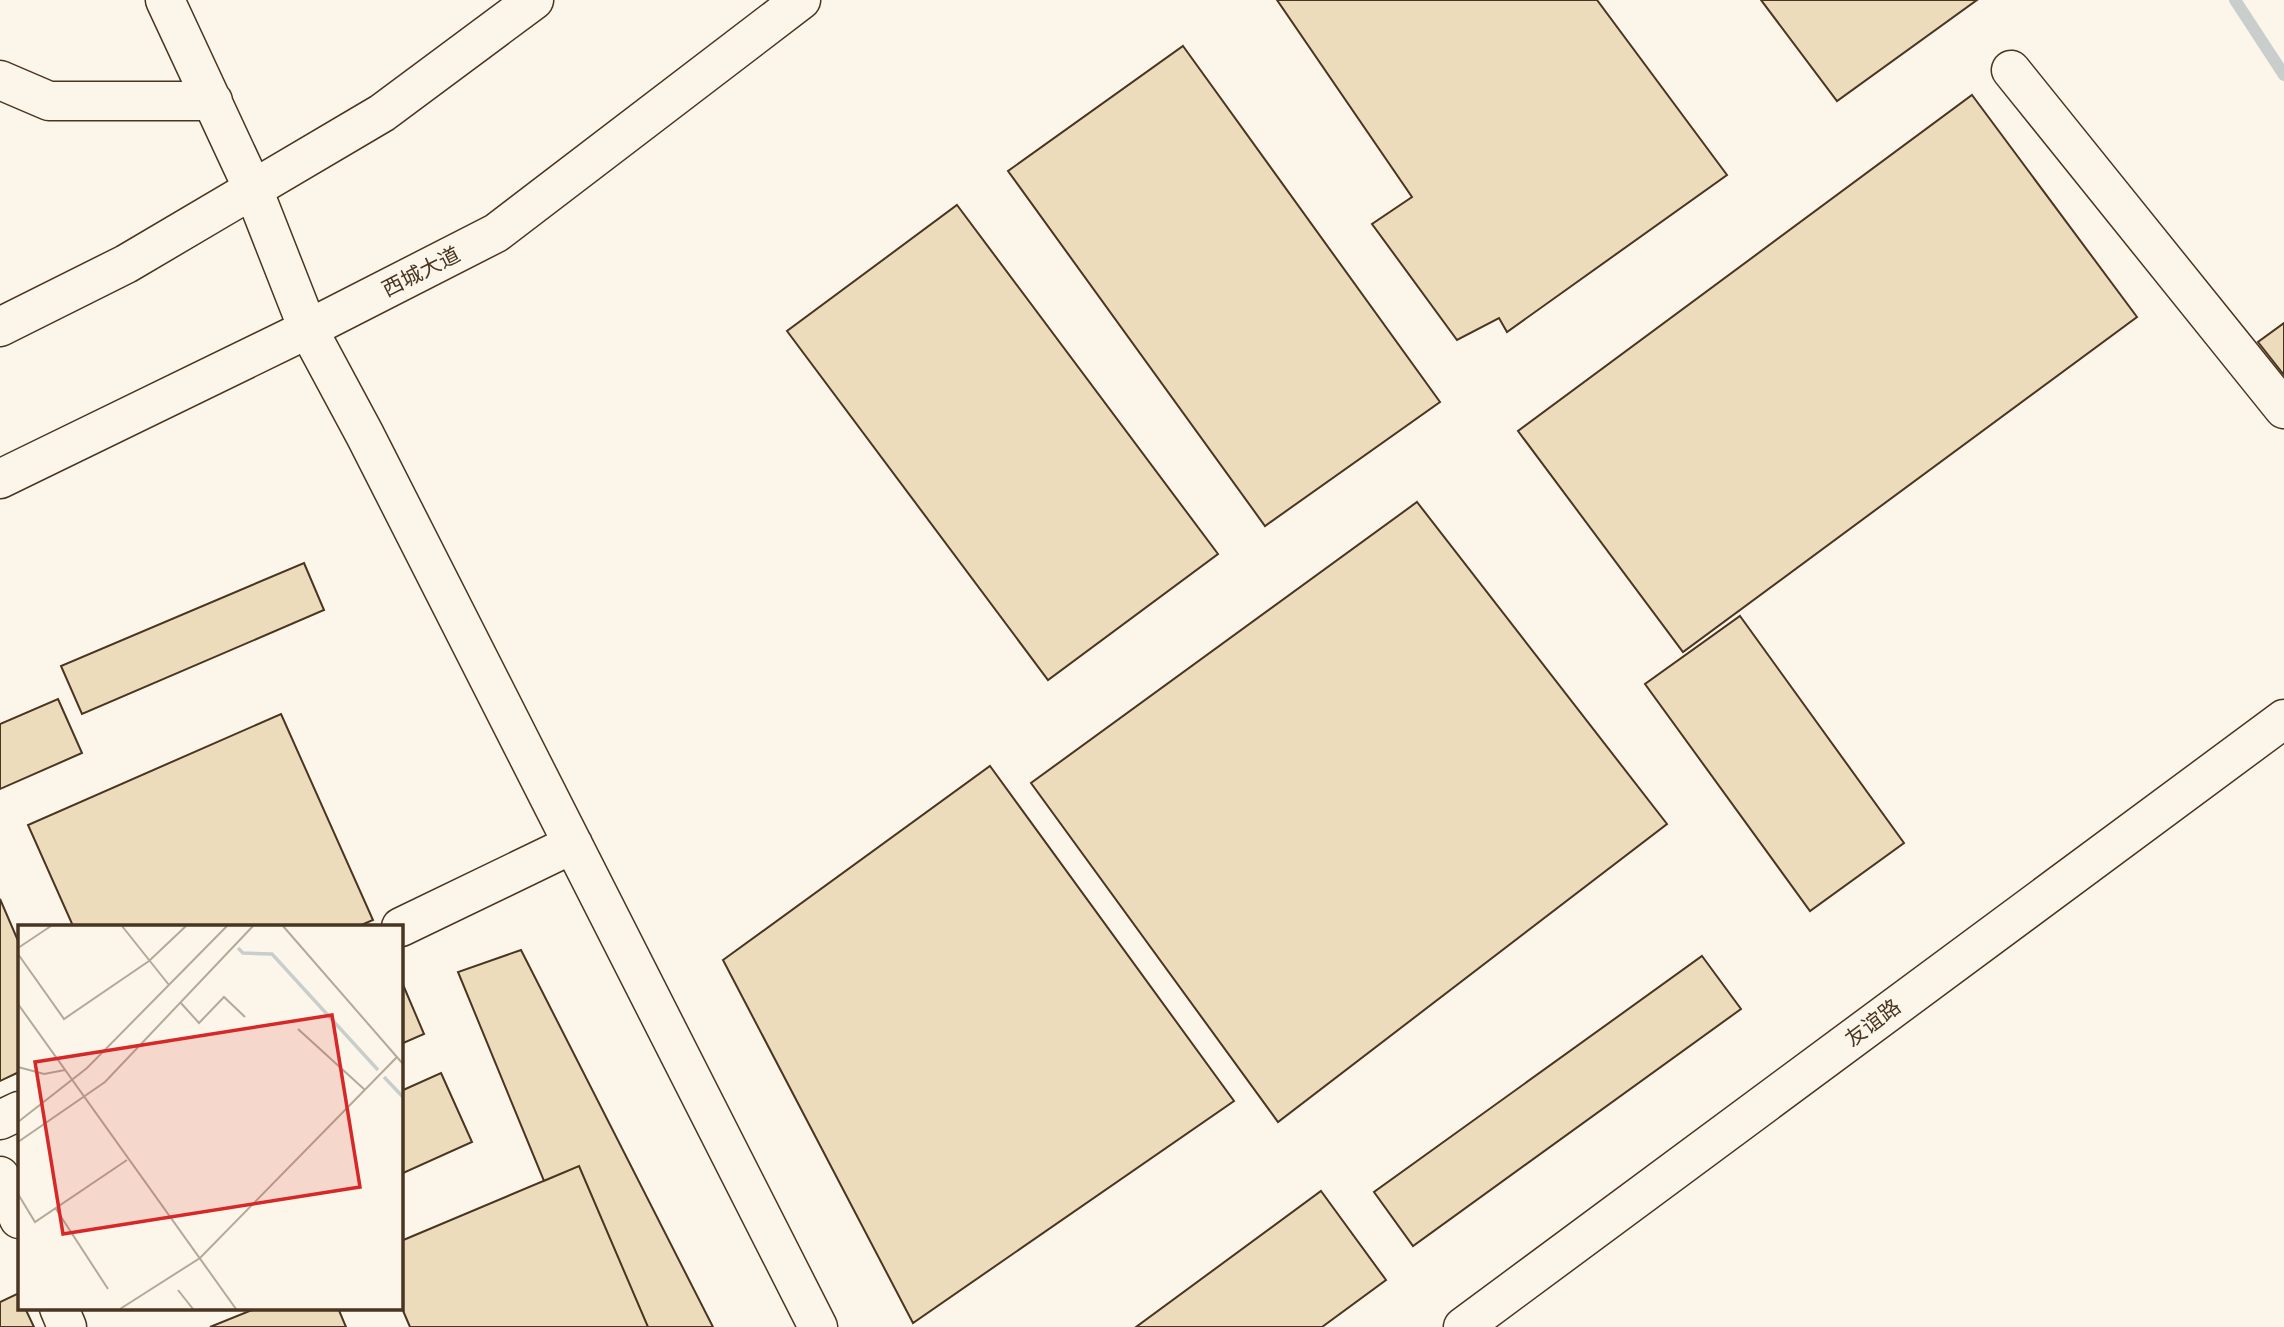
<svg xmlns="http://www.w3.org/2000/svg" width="2284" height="1327" viewBox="0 0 2284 1327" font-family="Inter,'Noto Sans SC',sans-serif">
<rect width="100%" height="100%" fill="#fbf6e9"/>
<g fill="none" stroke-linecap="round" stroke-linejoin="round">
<path stroke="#c9cecd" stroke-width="12" d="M2235 0 2284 75"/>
</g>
<path fill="#ecdcbc" stroke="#4a3520" stroke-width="2" d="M1277 0H1597L1727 175 1507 332 1499 318 1457 340 1372 224 1412 197Z
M1761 0H1977L1837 101Z
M1183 46 1440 402 1265 526 1008 171Z
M1972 95 2137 317 1683 652 1518 431Z
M957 205 1218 554 1048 680 787 331Z
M2284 323V375L2258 342Z
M1417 502 1667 824 1278 1122 1031 783Z
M304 563 324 610 82 714 61 666Z
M1740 616 1904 843 1810 911 1645 684Z
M58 699 82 753 0 789V724Z
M281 714 373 920 359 926H73L28 825Z
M990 766 1234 1101 913 1323 723 960Z
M0 899 19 943V1072L0 1081Z
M521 950 713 1327H648L579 1166 544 1181 458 972Z
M1702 956 1741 1009 1413 1246 1374 1192Z
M401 980 424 1034 401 1044Z
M441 1073 472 1142 401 1174V1091Z
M579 1166 648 1327H410L401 1306V1241Z
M1321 1191 1386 1280 1322 1327H1136Z
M19 1293V1308H25L34 1327H0V1302Z
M257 1308H338L346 1327H210Z"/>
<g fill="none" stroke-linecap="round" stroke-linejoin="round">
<g stroke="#4a3520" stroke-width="41">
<path id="minor" d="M165 0 253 189 308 329 365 435 818 1327
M2011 70 2284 409
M0 80 49 101H213
M401 927 573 844
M0 1120 19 1111
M0 1176 19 1219
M59 1308 67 1327
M1463 1327 2284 719"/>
</g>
<g stroke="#4a3520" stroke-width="41">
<path id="highway" d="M0 327 126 264 382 113 534 0
M0 479 308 329 496 233 801 0"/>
</g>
<use href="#minor" stroke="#fbf6e9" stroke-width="38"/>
<use href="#highway" stroke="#fbf6e9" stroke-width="38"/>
</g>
<g text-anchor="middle" stroke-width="5" stroke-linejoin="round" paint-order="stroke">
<g font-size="21" fill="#4a3520" stroke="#fbf6e9">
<text transform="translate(421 272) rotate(-27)" y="7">西城大道</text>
<text transform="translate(1873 1023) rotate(-37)" y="7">友谊路</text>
</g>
</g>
<g transform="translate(18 925)">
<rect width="385" height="385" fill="#fbf6e9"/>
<path fill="none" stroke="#c9cecd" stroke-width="3.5" d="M220 23 225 28 254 29 360 145M366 152 385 172"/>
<path fill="none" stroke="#b4a999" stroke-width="2" d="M104 1 151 60M265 1 385 139M0 23 33 1M0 29 46 94 131 36 168 1M162 77 181 98 206 72 227 92M0 79 218 384M280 104 347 165M0 142 26 149 47 145M0 197 69 143 209 1M0 217 87 157 235 1M0 269 17 297 109 235M38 284 90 364M160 365 175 384M102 384 182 333 379 132"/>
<path fill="#d62828" fill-opacity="0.15" stroke="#d62828" stroke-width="3.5" d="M314 90 342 262 45 309 17 137Z"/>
<rect width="385" height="385" fill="none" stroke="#4a3520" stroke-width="3.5"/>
</g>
</svg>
